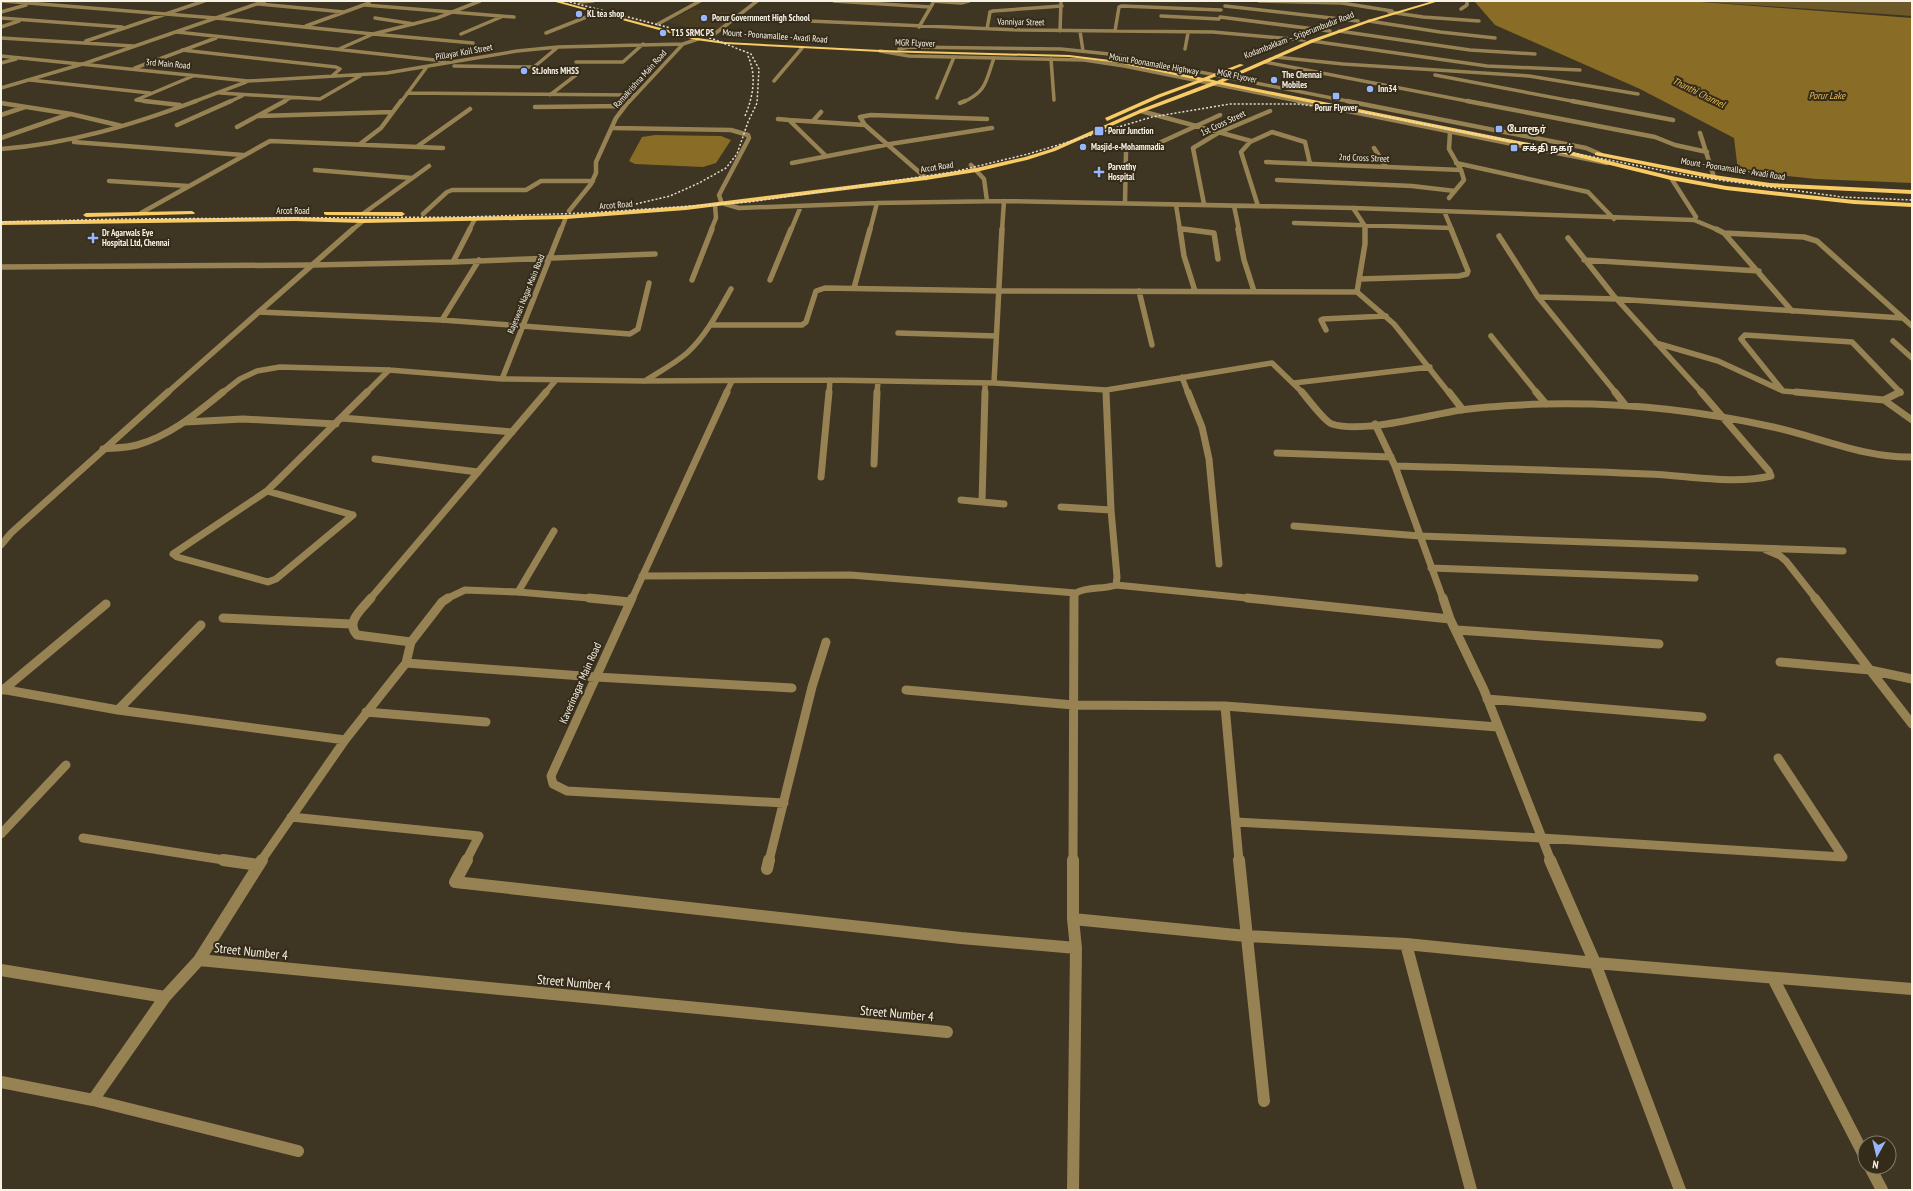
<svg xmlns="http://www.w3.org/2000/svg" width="1913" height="1191" viewBox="0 0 1913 1191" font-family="'PT Sans Narrow','Noto Sans Tamil',sans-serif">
<rect width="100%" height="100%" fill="#3e3523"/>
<path fill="#473b22" d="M692 9 740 13 713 33 667 22Z"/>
<path fill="#6c5829" d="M1692 1H1912V16Z"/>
<path fill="#896c25" d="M1688 1 1912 18V183L1816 179 1738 171 1734 138 1640 89 1495 25 1475 2Z
M655 135 721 136 731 140 716 163 703 167 635 164 629 161 642 137Z"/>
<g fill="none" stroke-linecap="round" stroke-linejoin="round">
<path stroke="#978253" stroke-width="3.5" d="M3 1 216 18 265 1
M834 1 930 7
M932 1 961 3 969 1
M1259 1 1342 3 1392 11
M580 2 593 1
M259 4 344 12
M365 5 514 17
M1225 6 1358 21
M1461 9 1467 5V1
M1 12 26 5
M1389 12 1423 17 1479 21
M1161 16 1219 19
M1220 17 1330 31
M1 18 122 27
M375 18 414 24
M737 18 1020 30 1213 32 1304 40
M1369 21 1440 32 1495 38
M658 24 700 1
M306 26 369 3
M1 27 19 21
M919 27 933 3
M987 29 990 12 993 11 1062 6
M1060 31 1061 2
M1080 31 1083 51
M1115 31 1119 7 1122 6 1221 10
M1339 31 1470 50 1535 54
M177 32 444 61
M546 33 599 12
M461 34 501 17
M712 36 757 1
M1 38 133 46
M86 41 204 1
M1312 41 1487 66 1580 70
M339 49 373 34 473 43
M1185 49 1188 33
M182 50 336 67 340 69 332 76
M1 56 248 81 387 73 517 51 558 47 683 44 698 39
M1276 57 1343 64 1529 76 1638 94
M1051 59 1054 100
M576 62H623L643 44
M1265 62 1472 102
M1 63 16 59
M454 66 534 67 558 47
M135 68 216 38
M1435 75 1577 102
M30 80 150 93
M774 81 802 48
M220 93 320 99 360 76
M407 93 634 95
M550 95 576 75
M937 98 954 57
M153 102 136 100 193 76
M193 102 246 82
M229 102 242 96
M283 102 290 98
M401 102 426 68
M629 102 683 44
M963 102C987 92 986 80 994 58"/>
<path stroke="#978253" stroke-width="4.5" d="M144 101 180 105
M1467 101 1655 137 1675 145 1707 152
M1572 101 1673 120
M1 103 71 114 122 126
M960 103 965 101
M535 107 625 106
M1141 111 1251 141
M1 115 25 107
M259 116 393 112
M778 119 789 120
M813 121 821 112
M177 125 231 101
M237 127 285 101
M613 128 731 130 748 135 749 138 719 195 721 201
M1700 133 1714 177
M1 138 70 114
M74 142 243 155
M360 144 381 128 401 101
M418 146 470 109
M1374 148 1386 167
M1 149C69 144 132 125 196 101
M1146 149 1220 115
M826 156 789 120 865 125
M1266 162 1461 170
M792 163 890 144 992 128
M1456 163 1588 192 1614 219
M971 165 984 179 987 201
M315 170 412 178
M926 178 865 125 860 117 871 115 987 119
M1671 178 1696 217 1694 220
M1277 180 1412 186 1455 191
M109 181 188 186
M1449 198 1464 180 1461 170 1449 149 1450 132
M1125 203 1126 152
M725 204 739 208 877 203 1004 201 1353 208 1694 220 1718 230
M1204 204 1193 148 1218 133 1270 111
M1176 205 1180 230
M1234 206 1239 230
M1258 206 1241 152 1250 142 1272 132 1305 142 1310 164
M1353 208 1365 226V230
M569 211 591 184 596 173V162L616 118 629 101
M1444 211 1452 230
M141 213 270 141 443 148
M364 213 429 166
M423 214 447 192 452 190H526L541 181H593
M1294 223 1451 228
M1180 229 1192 230
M469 230 475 219
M561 230 566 217
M711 230 716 218 715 205
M791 230 801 206
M870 230 877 203
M1002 230 1004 201"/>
<path stroke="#978253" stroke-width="5.5" d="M1002 229 994 383 1106 390V393
M1180 229 1184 256 1195 291
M1183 229 1214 233 1218 259
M1238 229 1244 260 1254 291
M1716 229 1724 233 1804 237 1817 241 1912 326
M1724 233 1792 311
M1499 236 1538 297 1616 393
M1568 238 1613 295 1702 393
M1584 260 1759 271
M453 262 470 229
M1 267 313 265 453 262 655 254
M1359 279 1459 276 1467 274 1468 271 1451 229
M692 280 712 229
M770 280 791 229
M854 288 870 229
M1139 291 1152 345
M1357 292 1365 244V229
M1538 297 1616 299 1902 318
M259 312 442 320 630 334 638 329 649 283
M442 320 479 260
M711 325H802L806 322 816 291 825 288 999 291 1357 292 1394 324 1449 393
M1326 330 1321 320 1323 319 1386 316
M898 333 996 336
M1491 336 1537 393
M1893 341 1912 358
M1656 343 1718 361 1783 391 1741 339 1745 335 1852 342 1901 393
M1182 377 1188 393
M502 379 561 229
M645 381C659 372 674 364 687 353 706 336 718 312 731 289
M1294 383 1430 367
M1106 390 1272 363 1303 393
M1783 391 1807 393
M222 393 240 379 257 371 280 367 389 370 502 379 644 381 830 380 994 383
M366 393 389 370
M545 393 556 380
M726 393 732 381
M829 393 830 380
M877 393 878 381
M985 393V383"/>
<path stroke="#978253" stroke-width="7" d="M1188 392 1202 427 1209 459 1219 564
M1302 392C1308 399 1325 422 1332 424 1363 434 1427 415 1461 410 1488 406 1516 405 1543 404 1620 402 1698 410 1773 427 1819 437 1864 458 1912 457
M1449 392 1463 410
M1536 392 1546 404
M1615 392 1626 406
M1796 392 1884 400
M1900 392 1884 400 1912 420
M342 418 512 432
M185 422 243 419 336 424
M1375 424 1395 466 1443 599
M103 449C114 448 126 448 137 445 170 436 197 413 223 392
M1277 453 1391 457
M375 459 478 472
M874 464 877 392
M1395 466C1479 468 1563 470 1647 474 1686 475 1733 485 1771 476L1769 471 1701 392
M821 477 829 392
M267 491 353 515
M961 500 1004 504
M982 502 985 392
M1061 507 1111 510
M353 515 276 579 268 582 177 557 173 554 267 491 367 392
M1294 526 1420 536 1843 551
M1766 550 1780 556 1786 561 1816 599
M1431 568 1695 578
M642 576 850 575 1076 593
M1116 585 1257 599
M518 592 554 531
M370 599 546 392
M446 599 465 590 518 592 600 599
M632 599 727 392
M1074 599 1076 593C1088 586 1103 590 1116 585L1117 577 1111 510 1106 392"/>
<path stroke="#978253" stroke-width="9" d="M589 598 630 602
M632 598 551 776 553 784 567 791 784 803
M1247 598 1450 619
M1443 598 1450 619 1484 690 1551 861
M1815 598 1870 670 1912 679
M223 618 351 624
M1457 630 1659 644
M411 642 442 602 448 598
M1780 662 1870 670 1912 724
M406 663 596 677 792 688
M1 689 118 710 345 740
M3 690 106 604
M906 690 1073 705 1225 706 1498 727
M1487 699 1702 717
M1225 706 1239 861
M118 710 201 625
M366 712 486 722
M291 817 479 836 466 861
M1236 822 1541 838 1843 857 1778 758
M1 834 66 765
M83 838 230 861
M261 861 345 740 406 663 411 642 357 635C345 622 362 609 371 598
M769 861 812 687 826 642
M1073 861 1074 598"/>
<path stroke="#978253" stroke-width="12" d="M223 860 259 865
M467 860 455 882 961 938 1076 948
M1073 860V919L1076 948 1073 1190
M1239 860 1264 1101
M1550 860 1595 963 1680 1190
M767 869 769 860
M1073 919 1246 936 1406 944 1595 963 1912 989
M1406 944 1471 1190
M199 960 947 1032
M1 970 165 997
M1773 978 1865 1157
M1 1082 93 1100 298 1151
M93 1100 165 997 199 960 262 860
M1870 1167 1882 1190"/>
<path stroke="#978253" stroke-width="3.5" d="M899 49 910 47 1061 49 1109 54 1352 102
M880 51 909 56 1084 60 1124 66 1303 102
M1 88 86 63 216 18 373 34 437 18 480 1"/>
<path stroke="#978253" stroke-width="4.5" d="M1298 101 1607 163
M1347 101 1586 148 1600 154
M352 230 363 221"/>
<path stroke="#978253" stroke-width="5.5" d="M167 393 353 229"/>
<path stroke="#978253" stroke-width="7" d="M1 545 11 533 168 392"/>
<path fill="#f8cb64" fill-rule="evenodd" d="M552 1H559L698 38 725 42 880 50 1069 55 1118 61 1203 78 1240 64 1244 65 1209 79 1217 81 1310 40 1368 20 1433 1H1439L1370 22 1314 42 1223 82 1569 151 1671 176 1726 186 1854 200 1912 203V207L1854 204 1726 190 1671 180 1569 155 1218 84 1143 112 1055 151 1027 160 976 172 926 180 686 210 566 219 363 223 295 221 1 225V221L295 217 363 219 566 215 686 206 926 176 976 168 1025 157 1051 149 1139 110 1212 82 1204 81 1161 97 1107 121 1105 118 1157 95 1198 80 1118 63 1069 57 880 52 725 44 696 40Z
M1597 152 1714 175 1770 183 1912 190V194L1770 187 1714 179 1595 155V153Z
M192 211 195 213 194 214 86 217 83 215 86 213Z
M324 212H402L405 214 402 216 326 215 324 214Z"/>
<path stroke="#e4dfd2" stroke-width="1.5" stroke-dasharray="2 2" stroke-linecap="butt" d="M566 1 713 39 751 54 759 69 757 103 748 122 737 154 726 168 699 183 670 196 627 206
M745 116C753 97 757 76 748 56
M1 222 122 219 465 217 586 213 750 202 953 172 1028 154 1152 117 1230 104H1297L1357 111 1691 176 1842 197 1912 200"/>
</g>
<g fill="#97b6fd" stroke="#342b19" stroke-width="1.5">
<circle cx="579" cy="14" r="4"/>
<circle cx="704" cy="18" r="4"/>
<circle cx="663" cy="33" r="4"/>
<circle cx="524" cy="71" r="4"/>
<circle cx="1274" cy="80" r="4"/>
<circle cx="1370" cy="89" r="4"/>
<rect x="1332" y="92" width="8" height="8" rx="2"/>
<rect x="1495" y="125" width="8" height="8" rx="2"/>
<rect x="1094" y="126" width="10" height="10" rx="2"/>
<circle cx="1083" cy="147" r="4"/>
<rect x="1510" y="144" width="8" height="8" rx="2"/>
<path d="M1097 166h4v4h4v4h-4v4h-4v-4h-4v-4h4z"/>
<path d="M91 232h4v4h4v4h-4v4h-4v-4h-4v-4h4z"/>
</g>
<g text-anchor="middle" stroke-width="4" stroke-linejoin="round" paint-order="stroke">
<g font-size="9" font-weight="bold" fill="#f7f2e6" stroke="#342b19" text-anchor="start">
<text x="587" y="17">KL tea shop</text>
<text x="712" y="21">Porur Government High School</text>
<text x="671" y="36">T15 SRMC PS</text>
<text x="532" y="74">St.Johns MHSS</text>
<text x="1282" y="78">The Chennai<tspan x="1282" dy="10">Mobiles</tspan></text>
<text x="1378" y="92">Inn34</text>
<text x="1336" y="111" text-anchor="middle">Porur Flyover</text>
<text x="1507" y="132">போரூர்</text>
<text x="1108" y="134">Porur Junction</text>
<text x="1091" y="150">Masjid-e-Mohammadia</text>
<text x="1522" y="151">சக்தி நகர்</text>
<text x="1108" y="170">Parvathy<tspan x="1108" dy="10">Hospital</tspan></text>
<text x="102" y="236">Dr Agarwals Eye<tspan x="102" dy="10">Hospital Ltd, Chennai</tspan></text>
</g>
<g font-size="9" fill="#f7f2e6" stroke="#342b19">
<text transform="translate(1021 22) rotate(1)" y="3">Vanniyar Street</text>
<text transform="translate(1299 35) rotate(-21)" y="3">Kodambakkam – Sriperumbudur Road</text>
<text transform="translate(775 36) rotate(4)" y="3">Mount - Poonamallee - Avadi Road</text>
<text transform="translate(915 43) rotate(2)" y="3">MGR FLyover</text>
<text transform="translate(464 52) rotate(-10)" y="3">Pillayar Koil Street</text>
<text transform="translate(168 64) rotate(5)" y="3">3rd Main Road</text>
<text transform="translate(1154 64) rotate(10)" y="3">Mount Poonamallee Highway</text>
<text transform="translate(1237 76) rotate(12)" y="3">MGR FLyover</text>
<text transform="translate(640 79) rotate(-48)" y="3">Ramakrishna Main Road</text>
<text transform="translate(1223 123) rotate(-25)" y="3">1st Cross Street</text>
<text transform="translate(1364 158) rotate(2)" y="3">2nd Cross Street</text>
<text transform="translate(937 167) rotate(-9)" y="3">Arcot Road</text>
<text transform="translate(1733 169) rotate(9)" y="3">Mount - Poonamallee - Avadi Road</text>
<text transform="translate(616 205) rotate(-4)" y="3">Arcot Road</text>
<text x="293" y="214">Arcot Road</text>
<text transform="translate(526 294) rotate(-68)" y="3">Rajeswari Nagar Main Road</text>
</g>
<g font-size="10" font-style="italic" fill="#e4ba59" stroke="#342b19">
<text transform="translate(1699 92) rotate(26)" y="4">Thanthi Channel</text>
<text x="1827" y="99">Porur Lake</text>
</g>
<g font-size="11" fill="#f7f2e6" stroke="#342b19">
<text transform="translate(580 683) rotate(-66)" y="4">Kaverinagar Main Road</text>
</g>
<g font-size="13" fill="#f7f2e6" stroke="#342b19">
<text transform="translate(251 951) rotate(6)" y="5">Street Number 4</text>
<text transform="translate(574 982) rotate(5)" y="5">Street Number 4</text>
<text transform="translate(897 1013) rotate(5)" y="5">Street Number 4</text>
</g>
</g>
<rect width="1913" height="1191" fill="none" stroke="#f7f2e6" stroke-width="4"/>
<g transform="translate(1877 1155) rotate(188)"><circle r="19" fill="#342b19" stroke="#827b6b"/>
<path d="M0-3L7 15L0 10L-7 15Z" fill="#97b6fd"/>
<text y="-6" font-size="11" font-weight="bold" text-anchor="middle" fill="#f7f2e6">N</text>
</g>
</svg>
